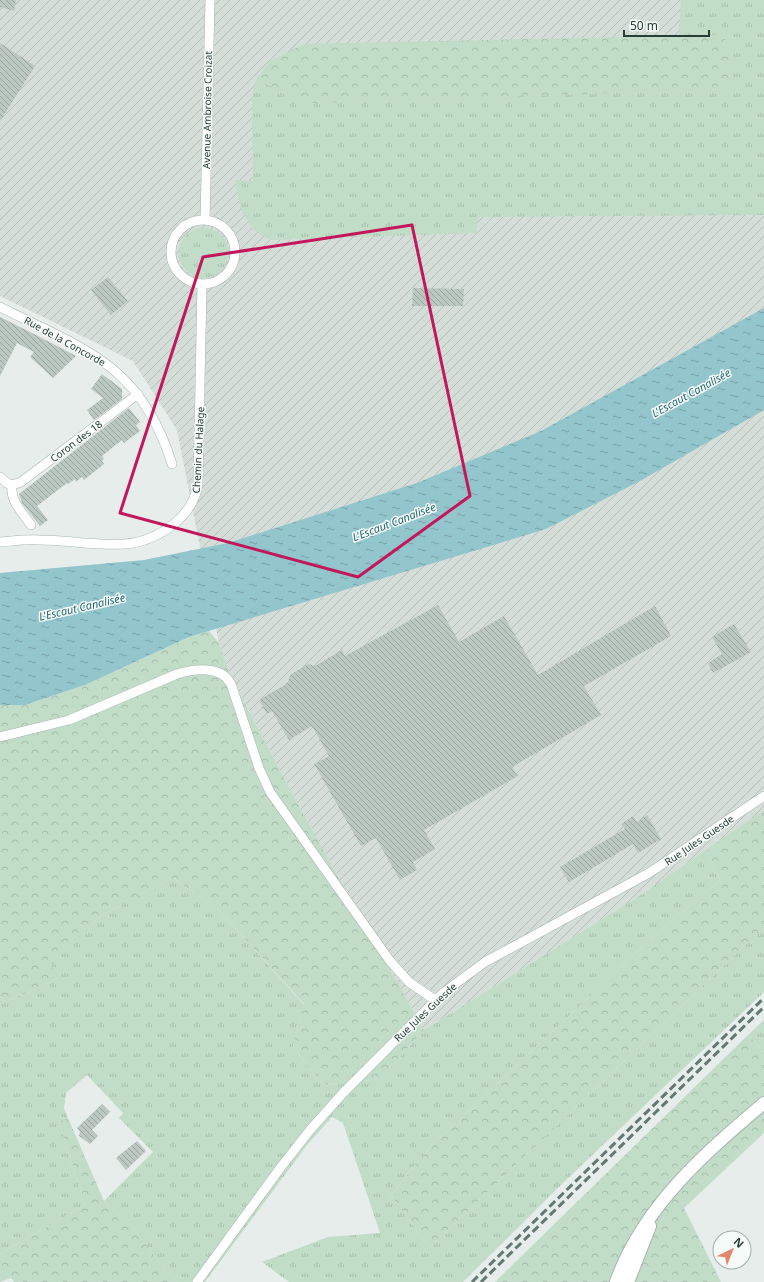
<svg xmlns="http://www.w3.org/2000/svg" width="764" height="1282" viewBox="0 0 764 1282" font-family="'Noto Sans',sans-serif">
<defs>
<pattern id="industrial-furrows" width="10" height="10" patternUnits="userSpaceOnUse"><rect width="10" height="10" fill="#d4ddd8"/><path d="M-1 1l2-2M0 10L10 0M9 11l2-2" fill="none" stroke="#b6bfba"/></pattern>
<pattern id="grass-tufts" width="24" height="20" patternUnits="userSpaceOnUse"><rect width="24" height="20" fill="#c1dcc7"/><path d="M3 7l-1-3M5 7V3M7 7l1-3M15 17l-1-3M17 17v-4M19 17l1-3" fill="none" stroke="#a6beac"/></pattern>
<pattern id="forest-crowns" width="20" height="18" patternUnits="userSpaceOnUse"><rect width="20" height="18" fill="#c1dcc7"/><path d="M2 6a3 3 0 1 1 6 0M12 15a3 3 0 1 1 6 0" fill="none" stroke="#a6beac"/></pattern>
<pattern id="water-ripples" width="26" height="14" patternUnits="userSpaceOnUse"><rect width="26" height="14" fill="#93c5cd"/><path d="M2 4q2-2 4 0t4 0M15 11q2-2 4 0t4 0" fill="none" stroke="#78a1a7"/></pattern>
<pattern id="building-back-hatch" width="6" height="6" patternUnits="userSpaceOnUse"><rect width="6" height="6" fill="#bbc8c2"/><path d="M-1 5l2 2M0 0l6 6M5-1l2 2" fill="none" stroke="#98a49e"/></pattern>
</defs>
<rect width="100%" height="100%" fill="#e6edea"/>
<path fill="url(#industrial-furrows)" d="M0 0H764V810L639 896 424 1030 295 799 230 675 219 643 177 430 133 361 0 296Z"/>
<path fill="url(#grass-tufts)" d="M681 0H764V215L478 217 476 233 270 240 253 229 241 210 235 180 253 181 252 96 256 80 315 103 730 89 732 47 721 35 679 36Z
M179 253a25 25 0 1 1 50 0a25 25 0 1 1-50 0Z
M707 849 720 880 655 935 431 1146 391 1195 429 1248 764 927V992L565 1181 463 1282H289L262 1262 328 1237 380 1233 343 1123 332 1117 307 1145 205 1282H178L169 1275 128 1220 104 1201 153 1152 119 1118 123 1113 87 1075 66 1093 64 1109 68 1118 59 1122 85 1205 0 1254V1004L57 979 47 958 104 914 173 878 219 910 304 1005 293 1046 308 1067 327 1085 380 1079 424 1030 639 896Z
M764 1020V1052L748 1035Z"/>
<path fill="url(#forest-crowns)" d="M721 35 732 47 730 89 314 103 256 80 270 61 304 44Z
M209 631 219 643 230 675 295 799 424 1030 380 1079 327 1085 308 1067 293 1046 304 1004 219 910 173 878 104 914 48 958 57 979 0 1004V705H25L85 685 189 637Z
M764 810V927L429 1248 391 1195 431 1146 655 935 720 880 707 849Z
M748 1035 764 1052V1133L684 1208 721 1282H495Z
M68 1118 104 1201 128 1220 169 1275 178 1282H14L11 1278 0 1282V1254L85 1205 59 1122Z"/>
<path fill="url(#water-ripples)" d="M764 308V410L640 481 546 529 189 637 85 685 25 705H0V573L144 560 228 543 417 483 541 431Z"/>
<path fill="url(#building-back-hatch)" d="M0 0H16L14 11 0 7Z
M0 43 35 66 0 121Z
M108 277 128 301 111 315 91 290Z
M413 288 464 289 463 306H412Z
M0 317 36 335 76 356 53 378 30 357 34 352 17 343 0 376Z
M102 374 122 389V399L94 420 87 410 103 398 91 389Z
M129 408 140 422 136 425 140 431 124 443 122 440 102 456 104 459 102 461 104 464 84 480 82 477 76 482 75 479 68 484 67 483 37 506 48 520 40 526 22 503 19 494Z
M438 605 459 642 504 616 538 675 655 606 671 636 584 686 601 715 512 767 518 776 424 830 435 849 413 862 417 870 400 880 376 838 361 846 314 764 329 756 312 726 289 740 272 711 267 714 259 700 288 683 290 675 308 664 315 666 342 650 345 656Z
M734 624 751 652 713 673 708 663 722 654 712 637Z
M647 815 661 839 638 853 633 844 569 882 560 867 625 829 621 824 633 816 637 822Z
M102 1104 110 1112 92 1130 98 1136 90 1144 79 1136 80 1132 77 1128Z
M137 1141 146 1151 126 1170 116 1158Z"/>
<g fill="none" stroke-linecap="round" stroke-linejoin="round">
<g stroke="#a9b5b1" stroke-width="10">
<path id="minor" d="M171 252a32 32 0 1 1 64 0a32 32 0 1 1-64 0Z
M205 220 210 0
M0 307C85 350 141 364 172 464
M0 477 7 483 12 485C10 501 22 512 31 525
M12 485 21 482 138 394
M0 542C13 541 26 539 40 540 68 540 97 546 125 544 158 541 194 517 198 483L202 285
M0 737 69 720 177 674C194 669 221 665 231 684L259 768 270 792 390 961 409 982 435 1000
M197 1282 281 1167 310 1130 344 1092 443 993 485 962 649 873 764 796"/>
</g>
<g stroke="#a9b5b1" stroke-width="14">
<path id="tertiary" d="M616 1282C643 1206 705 1153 764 1103
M628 1282 650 1226"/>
</g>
<use href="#minor" stroke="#fff" stroke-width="9"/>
<use href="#tertiary" stroke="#fff" stroke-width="12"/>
<path stroke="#617972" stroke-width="3" stroke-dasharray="8 4" stroke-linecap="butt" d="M472 1282 764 998
M481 1282 764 1007"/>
</g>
<path fill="none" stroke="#c2185b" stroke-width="3" stroke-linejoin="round" d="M412 225 470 496 358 577 120 513 203 257Z"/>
<g text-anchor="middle" stroke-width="3" stroke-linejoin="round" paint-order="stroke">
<g font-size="10" fill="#263e37" stroke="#f6faf8">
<text transform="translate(207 110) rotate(-89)" y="4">Avenue Ambroise Croizat</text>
<text transform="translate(65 341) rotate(29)" y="4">Rue de la Concorde</text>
<text transform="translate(76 441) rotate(-37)" y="4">Coron des 18</text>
<text transform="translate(198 450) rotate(-87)" y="4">Chemin du Halage</text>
<text transform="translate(699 840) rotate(-34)" y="4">Rue Jules Guesde</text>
<text transform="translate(425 1012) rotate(-43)" y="4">Rue Jules Guesde</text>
</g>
<g font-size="11" font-style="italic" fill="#256a75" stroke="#f6faf8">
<text transform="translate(691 393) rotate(-29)" y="4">L'Escaut Canalisée</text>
<text transform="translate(394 522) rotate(-21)" y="4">L'Escaut Canalisée</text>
<text transform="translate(82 607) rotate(-13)" y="4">L'Escaut Canalisée</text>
</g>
</g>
<g transform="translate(732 1250) rotate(43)"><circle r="19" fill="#f6faf8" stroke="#a3afab"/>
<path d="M0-3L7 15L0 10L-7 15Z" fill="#e5866b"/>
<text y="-6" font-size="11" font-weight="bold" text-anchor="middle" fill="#263e37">N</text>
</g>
<path d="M624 30v6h85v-6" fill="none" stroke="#263e37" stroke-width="2"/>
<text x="630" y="30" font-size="12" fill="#263e37" stroke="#f6faf8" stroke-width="3" paint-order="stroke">50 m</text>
</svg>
